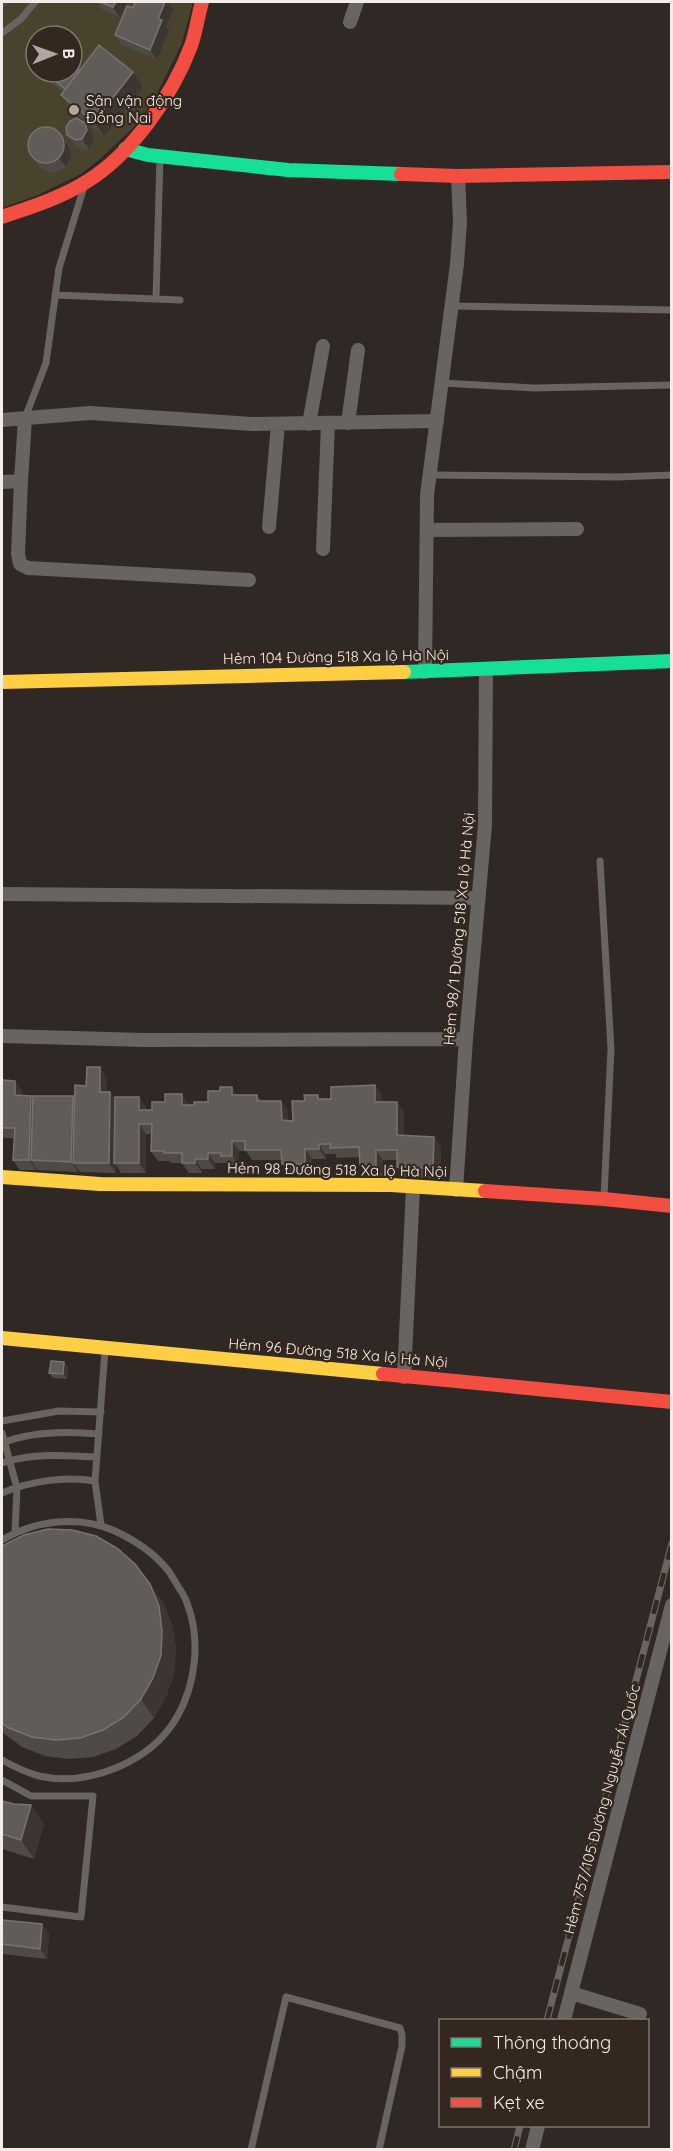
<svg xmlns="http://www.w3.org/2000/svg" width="673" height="2151" viewBox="0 0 673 2151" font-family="Quicksand,sans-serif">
<rect width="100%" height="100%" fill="#2f2824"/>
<path fill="#49422c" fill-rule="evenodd" d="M2 2H193L182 43 156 96 136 125 100 159 81 174 38 195 2 208ZM36 36H72V72H36Z"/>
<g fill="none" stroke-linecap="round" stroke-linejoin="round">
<path stroke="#676462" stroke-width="7" d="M2 33 21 19 35 2
M55 295 180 300
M156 299 160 157
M453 306 672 310
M442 383 534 388 672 385
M25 418 46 363 59 268 84 187
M429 475 617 477 672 475
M600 861 611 1049 604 1197
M2 1421 59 1411 101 1412
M2 1433 17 1488 15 1532
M2 1443C32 1431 67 1431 99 1434
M2 1463C31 1453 66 1455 97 1457
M2 1493C30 1481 65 1476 95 1481
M101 1525 95 1481 105 1350
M2 1540C36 1520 78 1515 115 1531 134 1540 152 1551 166 1568 170 1572 173 1578 176 1583 180 1590 185 1596 187 1603 201 1639 196 1684 177 1717 151 1762 89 1787 39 1776 27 1773 13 1766 2 1760
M2 1780 31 1796H93L81 1917 2 1907
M251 2150 286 1997 400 2028 402 2035V2046L379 2150"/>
<path stroke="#676462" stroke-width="14" d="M350 22 357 2
M2 420 90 413 252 424 437 421
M348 423 358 350
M309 424 323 346
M21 481 25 418
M2 482 21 481 18 554 20 564 28 568 249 580
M269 527 278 424
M428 530 577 529
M323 549 328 424
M425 672 427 495 457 264 460 222 458 176
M2 894 478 898
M2 1036 144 1040 466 1039
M456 1190 466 1039 485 825 486 670
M404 1377 413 1187
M571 1993 640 2014
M564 2020 672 1605
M532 2150 538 2126"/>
<path stroke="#16e098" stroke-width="14" d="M125 149 148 155 288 170 401 174
M404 672 672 661"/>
<path stroke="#ffcf43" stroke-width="14" d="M2 682 404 672
M2 1177 100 1184 391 1185 485 1191
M2 1338 383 1374"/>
<path stroke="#f24e42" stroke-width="14" d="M401 174 458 176 672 172
M2 217C31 207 60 198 86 182 132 154 172 96 191 46 196 32 198 16 202 2
M485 1191 604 1199 672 1206
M383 1374 672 1402"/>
<g stroke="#686461" stroke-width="7">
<path id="rail" d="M547 2020 672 1543
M514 2150 520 2126"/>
</g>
<use href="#rail" stroke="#33271f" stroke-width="4.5" stroke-dasharray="14" stroke-linecap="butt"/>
</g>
<path fill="#504a47" d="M2 2H10L2 9Z
M96 2H127L120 17 101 9Z
M135 2H168L173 9 166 27 169 30 157 60 122 45 115 35 133 8Z
M80 71 133 72 143 87 104 136 71 110 61 95 63 92 51 83 44 72Z
M92 133 94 140 89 149 82 150 74 145 67 135Z
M65 140 71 151V157L66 167 55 173 49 172 39 167 29 151Z
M107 1077V1092H110L115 1099 146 1107V1110H152L165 1102 182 1094 189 1105H194L238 1095H257L261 1101H281L288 1111V1121H293L305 1101 321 1099 382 1095V1102H397L404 1112V1136L434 1137 441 1147 440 1178 404 1177 397 1167V1160H383V1176L367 1175 360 1165V1157L337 1158 335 1154H325L326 1159H312V1174H289L282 1164V1160H252L246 1151H239V1166H228L226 1163H215V1169H202V1173H189L182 1163H171L169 1161H158L151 1151 152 1134H146V1173H121L116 1165V1173L80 1172 78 1169V1172L38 1170 36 1168V1170H20L13 1160 14 1138H4L2 1135V1080L22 1091V1095L33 1098 73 1096 75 1099 86 1086Z
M64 1362 68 1367 67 1379 53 1378 49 1373Z
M2 1546 163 1602 172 1625 176 1649 174 1674 166 1697 154 1718 137 1736 116 1749 93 1757 69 1759 45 1756 22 1747 2 1732Z
M2 1801 44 1824 34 1859 2 1849Z
M2 1920 42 1924 49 1934 47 1959 2 1954Z"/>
<path fill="#3c3532" d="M116 2H127L120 17 113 7Z
M165 2H168L173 9 166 27 169 30 157 60 150 50 158 19Z
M133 72 143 87 104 136 94 122Z
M85 123 92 133 94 140 89 149 82 139Z
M58 130 71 151V157L66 167 59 158Z
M100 1067 107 1077V1102L100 1092Z
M15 1081 22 1091V1105L15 1095Z
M375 1085 382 1095V1112L375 1102Z
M232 1087 239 1097 232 1095Z
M110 1092 117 1102 114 1163 116 1165V1173L109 1163Z
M182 1094 189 1104V1115L182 1105Z
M31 1096 38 1106 31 1160 36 1168V1170L29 1160Z
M73 1096 80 1106 73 1163 78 1169V1172L71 1162Z
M139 1097 146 1107V1120L139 1110Z
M281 1101 288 1111V1130L282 1120Z
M397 1102 404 1112V1145L397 1135Z
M139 1124 146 1134V1173L139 1163Z
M434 1137 441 1147 440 1178 433 1168Z
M232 1141 239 1151V1166L232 1156Z
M319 1144 325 1154 326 1159 319 1149Z
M305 1149 312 1159V1174L305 1164Z
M376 1150 383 1160V1176L376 1166Z
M208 1153 215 1163V1169L208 1159Z
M195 1159 202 1169V1173L195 1163Z
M64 1362 68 1367 67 1379 63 1374Z
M150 1584 163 1602 172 1625 176 1649 174 1674 166 1697 154 1718 141 1699Z
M31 1805 44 1824 34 1859 21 1840Z
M42 1924 49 1934 47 1959 40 1949Z"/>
<path fill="#625c58" stroke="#79726e" stroke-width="1.5" d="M100 2H116L113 7Z
M135 2H165L158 19 162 20 150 50 115 35 127 6 133 8Z
M99 45 133 72 94 122 61 95Z
M36 49V61L30 53Z
M72 65 80 71 65 89 44 72H72Z
M76 118 85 123 87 130 82 139 76 140 67 135 66 127 70 121Z
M28 145a18 18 0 1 1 36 0a18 18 0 1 1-36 0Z
M87 1067H100V1092H110L109 1163H73L75 1085 86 1086Z
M2 1080 15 1081V1095L31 1096 29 1160H13L15 1128H2Z
M375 1085V1102H397V1135L434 1137 433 1168 397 1167V1150H376V1166L360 1165 359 1147 330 1148 331 1144H319V1149H305V1164H282L281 1150H245V1141H232V1156H221V1153H208V1159H195V1163H182V1153H164V1151H151L152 1124H139V1163H114L115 1097H139V1110H152V1102H165V1094H182V1105H194V1102H208V1091H220V1087H232V1095H257V1101H281L282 1120 293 1121 292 1101H305L304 1095H318V1099H331V1087Z
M33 1096H73L71 1162 31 1160Z
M51 1361 64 1362 63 1374 49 1373Z
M48 1529 72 1530 96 1536 117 1548 135 1564 150 1584 159 1606 162 1631 161 1655 153 1678 141 1699 124 1717 103 1730 80 1738 56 1740 32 1737 9 1728 2 1723V1546L24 1535Z
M2 1801 14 1804 31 1805 21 1840 2 1834Z
M2 1920 42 1924 40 1949 2 1944Z"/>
<circle fill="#afa7a2" stroke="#33271f" stroke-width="2" cx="74" cy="110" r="6"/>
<g text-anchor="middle" stroke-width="4.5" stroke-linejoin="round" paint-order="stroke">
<g font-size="15" fill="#f4ece6" stroke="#33271f" text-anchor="start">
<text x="86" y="106">Sân vận động<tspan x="86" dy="17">Đồng Nai</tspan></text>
</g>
<g font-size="15" fill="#f4ece6" stroke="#33271f">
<text transform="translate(336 657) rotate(-1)" y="5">Hẻm 104 Đường 518 Xa lộ Hà Nội</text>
<text transform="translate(459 929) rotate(-85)" y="5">Hẻm 98/1 Đường 518 Xa lộ Hà Nội</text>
<text transform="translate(337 1170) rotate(1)" y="5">Hẻm 98 Đường 518 Xa lộ Hà Nội</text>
<text transform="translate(338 1353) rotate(5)" y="5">Hẻm 96 Đường 518 Xa lộ Hà Nội</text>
<text transform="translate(602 1809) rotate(-75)" y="5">Hẻm 757/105 Đường Nguyễn Ái Quốc</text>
</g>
</g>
<rect width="673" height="2151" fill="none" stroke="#f4ece6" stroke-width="6"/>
<rect x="439" y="2019" width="210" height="108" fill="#33271f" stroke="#80766f" stroke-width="1.5"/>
<rect x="451" y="2038" width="30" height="9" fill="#16e098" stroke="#80766f" stroke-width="1.5"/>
<text x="493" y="2049" font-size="18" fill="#f4ece6">Thông thoáng</text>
<rect x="451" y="2068" width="30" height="9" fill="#ffcf43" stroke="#80766f" stroke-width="1.5"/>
<text x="493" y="2079" font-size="18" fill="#f4ece6">Chậm</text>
<rect x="451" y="2098" width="30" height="9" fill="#f24e42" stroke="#80766f" stroke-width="1.5"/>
<text x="493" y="2109" font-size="18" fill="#f4ece6">Kẹt xe</text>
<g transform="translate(54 54) rotate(89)"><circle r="28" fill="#33271f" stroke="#80766f" stroke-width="1.5"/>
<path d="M0-4.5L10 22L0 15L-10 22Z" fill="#afa7a2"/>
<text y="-9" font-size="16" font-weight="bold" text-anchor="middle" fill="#f4ece6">B</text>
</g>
</svg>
